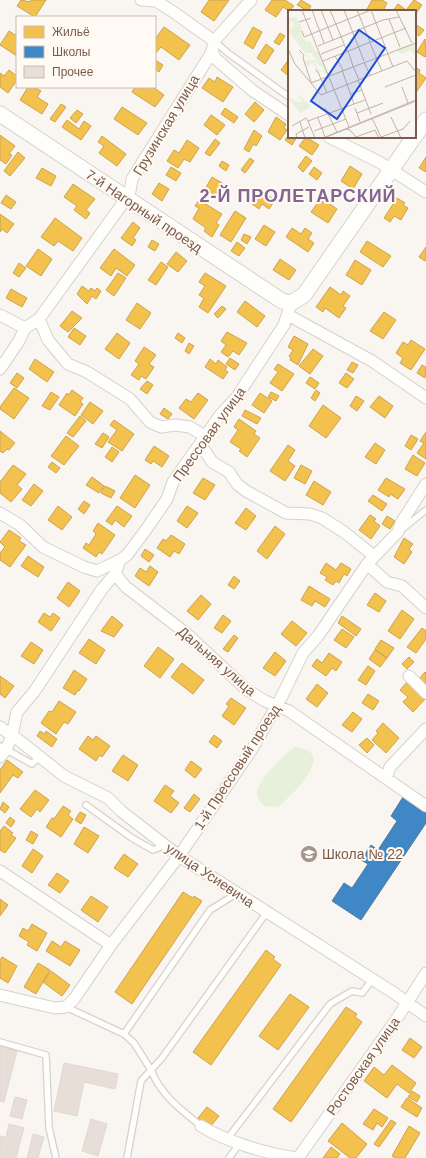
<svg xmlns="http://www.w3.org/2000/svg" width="426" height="1158" viewBox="0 0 426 1158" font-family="Arial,sans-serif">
<rect width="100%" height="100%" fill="#f9f5f0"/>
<path fill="#e7f0db" d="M295 747C339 751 292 795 278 807L264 806C261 802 257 798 257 792 259 779 284 754 295 747Z"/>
<path fill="#f2c14e" stroke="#cea34e" d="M21 0 30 2 31 0H46L35 17 17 6Z
M209 0H229L214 21 201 12Z
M272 0H285L294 6 289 11 283 7 276 17 265 10Z
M301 0 311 6 308 11 297 5Z
M372 0H382L387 3 383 11H366Z
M414 0 422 5 415 15V11H393L398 4 406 10Z
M415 24 424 30 419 36 415 33Z
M164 27 190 45 179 60 161 47 155 54V39Z
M253 27 262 32 253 49 244 43Z
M9 31 17 36V56L0 45Z
M280 33 285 36 279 45 274 42Z
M425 39 426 56 425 57 417 52Z
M266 44 274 50 265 64 257 58Z
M289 59V76L281 70Z
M155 60 163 65 159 72 155 69Z
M415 67 420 70 419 73 426 78 415 94Z
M9 70 17 76V80L8 93 0 87V73L4 76Z
M217 77 233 87 223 102 202 88 209 78 215 82Z
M28 87H34L41 91 37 97 48 104 42 114 20 100Z
M135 87H153L164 95 155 107 132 92Z
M255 102 264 110 254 122 245 114Z
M61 104 66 107 55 122 50 119Z
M122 107 147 123 138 135 114 119Z
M225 108 238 117 234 123 221 114Z
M77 110 83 114 76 123 70 118Z
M211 115 225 125 217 135 204 125Z
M276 117 286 124 284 128 287 130 280 140 268 132Z
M67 120 79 129 84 121 91 126 81 140 62 127Z
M254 130 262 136 256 146 253 144 249 152 244 149Z
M289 134V137H297L292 145 285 140Z
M0 135 15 146 9 154 12 155 6 164 0 160Z
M102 136 126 154 117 166 99 153 104 146 98 142Z
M306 137 319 145 312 155 299 146Z
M215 139 220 143 210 156 205 153Z
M187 140 199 148 190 162 184 159 178 168 167 161 174 150 179 153Z
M18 152 25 158 10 176 4 171Z
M306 156 312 161 303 172 298 167Z
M426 157V172L419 168Z
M250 158 254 161 245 173 241 170Z
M222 161 229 165 226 171 219 166Z
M350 166 362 174 353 189 341 181Z
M171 167 181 173 176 181 166 175Z
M314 167 322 173 317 180 309 174Z
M42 168 56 176 51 186 36 178Z
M212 177 227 186 220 198 205 189Z
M159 183 169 189 162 201 152 194Z
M73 184 95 199 86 210 90 213 86 219 74 210 77 206 64 197Z
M261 191 275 200 269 209 262 204 259 209 252 204Z
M6 195 16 202 11 209 1 203Z
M321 198 337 209 328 223 311 212Z
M397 198 405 203 403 205 408 208 401 220 394 216 390 222 384 218Z
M199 200 222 214 216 223 219 225 212 237 204 231 206 228 193 219 199 208 195 206Z
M235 211 246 218 231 242 220 235Z
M0 214 14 224 7 233 2 229 0 232Z
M55 218 82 238 73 251 58 241 54 246 41 237Z
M133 222 140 228 133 238 136 240 132 246 121 238Z
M264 225 275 232 266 246 255 239Z
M292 228 301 234 305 228 312 233 308 239 314 243 308 252 286 237Z
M244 234 251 237 247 244 241 240Z
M152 240 159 244 155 251 148 247Z
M367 241 391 256 383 267 360 252Z
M237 242 245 248 239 256 231 251Z
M426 247V260L425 261 419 257Z
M38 249 52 259 41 276 26 266Z
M114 249 135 265 127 276 116 268 111 276 100 268Z
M176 252 187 261 178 272 167 264Z
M280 259 296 270 289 280 273 270Z
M355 260 371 270 362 285 346 275Z
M161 262 168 267 156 285 148 280Z
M19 263 26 268 19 277 13 273Z
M118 273 126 278 114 296 106 290Z
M205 273 226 286 208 313 199 307 204 298 199 295 205 286 199 282Z
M82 286 89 291 91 288 95 291 97 288 101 291 96 299 92 296 87 304 77 294Z
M330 287 341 295 343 291 350 296 343 306 346 308 339 318 325 308 323 312 316 307Z
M11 289 27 298 22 307 6 298Z
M245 301 265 316 257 327 237 312Z
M137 303 151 313 140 329 126 320Z
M222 306 226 309 218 318 214 314Z
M72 311 82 318 68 332 60 326Z
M384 312 396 320 383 339 370 331Z
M74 328 86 336 80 345 68 337Z
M227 332 247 343 239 355 233 351 228 357 221 352 226 345 221 341Z
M117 333 130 343 119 359 105 349Z
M178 333 185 338 182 343 175 338Z
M294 336 308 344 298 365 290 360 291 358 289 356 293 350 288 347Z
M411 340 425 349 411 370 400 363 403 358 396 353 403 342 408 345Z
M189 343 194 346 189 354 185 351Z
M144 347 156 355 149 364 154 367 146 379 141 376 139 380 131 375 139 364 135 361Z
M313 349 323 356 310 374 299 366Z
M230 358 239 364 235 370 226 364Z
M35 359 54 372 47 382 29 369Z
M210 359 216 364 218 360 227 367 225 370 228 372 223 379 205 367Z
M352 362 358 365 353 373 347 370Z
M278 364 294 374 282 391 270 383 278 372 274 369Z
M422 365 426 367 425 378 417 373Z
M17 373 24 378 17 388 10 383Z
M346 373 354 379 347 388 339 383Z
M310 377 319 383 315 389 306 383Z
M147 381 153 385 147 394 140 389Z
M14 388 29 398 14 419 0 409V407Z
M72 390 83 398 80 402 83 404 75 416 59 405 67 393 69 395Z
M316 390 320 393 315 401 311 398Z
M51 392 59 397 50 410 42 406Z
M271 392 279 396 276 401 268 397Z
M198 393 208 400 194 419 179 408 186 399 191 402Z
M260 393 272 401 264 413 252 405Z
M356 396 364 401 357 411 350 406Z
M379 396 393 406 385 418 370 407Z
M90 402 103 411 93 424 81 415Z
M323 405 341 418 326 438 309 426Z
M164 408 172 414 168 419 160 414Z
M245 410 261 418 257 424 242 416Z
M80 416 86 421 73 437 67 433Z
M239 419 256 431 254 434 260 438 247 457 239 451 241 449 230 442 238 430 234 427Z
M114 420 134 434 122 451 108 442 117 430 110 425Z
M0 431 15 443 9 450 7 449 3 453 0 451Z
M426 432V459L417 453 424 443 420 441Z
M103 433 109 437 102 448 95 444Z
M411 435 418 439 411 450 405 446Z
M66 436 79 446 64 465 51 456Z
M375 443 385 450 376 464 365 457Z
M288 445 295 450 288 461 295 466 285 481 270 471Z
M154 446 169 456 162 467 153 461 151 464 145 460Z
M112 447 119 452 112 462 105 457Z
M413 455 425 463 417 476 405 469Z
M52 462 60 468 56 473 48 467Z
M13 465 26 474 17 485 22 489 11 502 0 493V482Z
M301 465 312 471 305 484 294 478Z
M135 475 150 485 135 508 120 498Z
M92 477 104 486 99 493 86 485Z
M203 478 215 485 205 500 193 493Z
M386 478 405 489 398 499 390 494 389 497 378 490Z
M314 481 331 492 323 505 306 495Z
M34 484 43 491 31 506 22 500Z
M105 486 115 491 111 498 101 493Z
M373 495 387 504 382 511 368 501Z
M84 501 90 505 84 514 78 509Z
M58 506 72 517 62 530 48 520Z
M117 506 132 516 124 527 115 520 112 525 106 521Z
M187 506 198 513 187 528 177 521Z
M246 508 256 516 246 530 235 523Z
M370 515 376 519 374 521 380 526 371 539 359 530Z
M387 516 395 521 390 529 382 524Z
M98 523 115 535 102 554 99 552 96 557 83 548 86 543 89 545 96 534 93 531Z
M275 526 285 534 267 559 257 551Z
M9 530 21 538 19 541 26 545 10 567 0 560V553L5 547 0 542Z
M171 535 185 544 179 554 174 551 170 557 157 548 163 539 166 541Z
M404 538 413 544 409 549 412 552 404 564 394 557Z
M145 549 154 555 149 562 141 556Z
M28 556 44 567 38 577 21 566Z
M326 563 336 570 341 563 351 569 347 576 344 574 339 583 336 581 333 585 325 580 327 577 320 573Z
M150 566 158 572 149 586 135 576 140 568 146 572Z
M234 576 240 581 234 589 228 585Z
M68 582 80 591 69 607 57 598Z
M309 586 330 599 325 607 315 601 312 606 301 600Z
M375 593 386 601 379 612 367 605Z
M201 595 211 604 198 620 187 611Z
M402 610 414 619 400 639 388 631Z
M44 613 50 617 53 613 60 618 51 631 38 622Z
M223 615 231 621 222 633 214 628Z
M112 616 123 625 114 637 101 631Z
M342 616 361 629 356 636 338 623Z
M292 621 307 633 296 646 281 634Z
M422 628 426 631V639L416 653 407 647Z
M342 629 354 637 346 648 334 640Z
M234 635 238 638 228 652 223 649Z
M89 639 105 650 96 664 79 653Z
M381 640 394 648 387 658 375 649Z
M31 642 43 650 34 664 21 656Z
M158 647 174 659 160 678 144 666Z
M375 650 387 658 380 667 369 659Z
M275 652 286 661 275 676 263 668Z
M329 653 342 662 336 671 332 668 326 676 312 666 317 659 322 663Z
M409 657 414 662 407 669 402 664Z
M182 663 204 680 193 694 171 677Z
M368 666 375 671 366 685 358 680Z
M74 670 87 679 79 691 78 690 75 695 63 688Z
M425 672 426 673V685L419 679Z
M0 676 14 686 5 698 0 694Z
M408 681 426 698 413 712 403 702 408 697 400 690Z
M317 684 328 693 317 707 306 699Z
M368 694 379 701 373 710 362 703Z
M231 698 246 708 234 725 222 716 229 706 226 704Z
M59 701 76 712 68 724 64 722 56 734 41 723 49 711 52 712Z
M353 712 362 719 352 732 342 725Z
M383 723 399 738 386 753 372 740 378 733 376 731Z
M40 731 45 734 46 731 57 739 52 747 37 736Z
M214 735 222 741 217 748 209 742Z
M88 736 93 740 96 736 110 746 102 757 100 755 96 761 79 749Z
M367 738 374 745 367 753 359 745Z
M123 755 138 765 128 781 112 771Z
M7 760 23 772 18 778 13 775 0 793V770Z
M191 761 202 769 195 778 185 770Z
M165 785 174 791 170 796 179 803 171 813 154 801Z
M35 790 49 800 40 812 37 809 31 817 20 809Z
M194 794 200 799 190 812 184 808Z
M3 802 9 807 5 813 0 809Z
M63 806 71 811 68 815 73 819 61 837 46 827 52 818 54 819Z
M80 812 86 815 81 824 75 820Z
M10 817 15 821 11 827 6 823Z
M4 826 13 833 11 835 16 838 5 853 0 850V831Z
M84 827 99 836 88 853 74 844Z
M31 831 38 835 33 844 26 840Z
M33 849 43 856 32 873 22 866Z
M124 854 138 864 128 877 114 868Z
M57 873 69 881 60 893 48 885Z
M183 892 193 898 194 896 202 901 132 1004 115 992Z
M91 896 108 907 98 922 81 910Z
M0 899 8 905 0 916Z
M32 924 47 933 37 951 27 945 29 942 19 936 23 928 28 931Z
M52 941 61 947 65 941 80 950 70 966 46 951Z
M266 950 275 957 273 959 281 965 211 1065 193 1052Z
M2 957 17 966 8 983 0 978V960Z
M38 963 50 970 36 994 24 987Z
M51 971 70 985 62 996 43 982Z
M290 994 309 1007 278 1050 259 1036Z
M346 1007 357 1014 355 1017 362 1022 291 1122 273 1109Z
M410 1038 422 1047 414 1058 402 1050Z
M392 1065 416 1083 409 1093 397 1084 387 1098 364 1081 374 1067 384 1075Z
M412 1091 420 1096 417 1102 408 1097Z
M407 1098 422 1108 417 1117 401 1107Z
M207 1107 219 1116 210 1127 198 1118Z
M374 1109 388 1118 382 1127 377 1123 373 1130 363 1124Z
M391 1120 396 1123 379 1147 374 1144Z
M342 1123 367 1144 356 1158H350L328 1141Z
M409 1126 420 1133 405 1158H395L392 1156Z
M331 1147 340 1154 337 1158H323Z"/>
<path fill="#3f88c5" stroke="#517ba1" d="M403 797 426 812V823L361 920 332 901 344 883 352 888 368 864 361 860 371 845 378 850 397 821 391 816Z"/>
<path fill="#e6ded7" stroke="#e2d8d2" d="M0 1047 17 1051 4 1102 0 1101Z
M64 1063 118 1074 115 1089 84 1082 77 1116 54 1111Z
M15 1097 27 1100 22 1119 10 1116Z
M91 1119 107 1124 98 1156 82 1151Z
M9 1124 24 1128 16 1158H0V1136L6 1137Z
M33 1134 44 1137 38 1158H27Z"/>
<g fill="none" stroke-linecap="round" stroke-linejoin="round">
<g stroke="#d7d1cb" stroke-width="8">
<path id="lane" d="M214 41 228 53 289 97
M401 530 426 510
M0 746 32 764 40 756
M86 805 132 838 153 850 165 845
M66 1007 124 1034
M0 1042 46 1055 49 1128 56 1158
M201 1126C180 1109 161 1095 151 1070L162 1058 267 912
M228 1138 330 1004 352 991 362 993 372 980
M127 1158 141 1081 151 1070 134 1043 124 1034 210 910 231 897 236 892
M229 1158 240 1143"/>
</g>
<g stroke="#d7d1cb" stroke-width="13">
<path id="street" d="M141 0 156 1 172 11 214 41
M212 52 216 59 253 91 289 115
M329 137 379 162 426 192
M0 315 25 328
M288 315 372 361 426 398
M39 319 48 340 68 364 87 372 130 399 150 422 161 427 175 425 190 427 206 437
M0 369 19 341 25 328 39 319 126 199 130 191 132 179 212 52 214 41 251 0
M201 445 212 462 229 472 237 484 246 491 286 513 310 514 322 518 344 532 374 556
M0 513 20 525 43 547 84 567 97 571 120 560
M367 564 387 582 402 586 426 608
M115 574 126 587 187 634 247 690 265 701 289 711 426 806
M409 676 426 693
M0 727 20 741 64 776 108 798 121 811 179 856 394 993 426 1016
M0 757 6 750 12 735 17 712 34 692 102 589 115 574 120 560 127 555 145 531 167 499 173 482 221 414 236 398 284 325 291 303
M386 778 390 767 426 729
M0 871 111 945
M0 995 55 1008 66 1007 74 999 111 945 179 856 252 749 282 696 303 653 318 636 367 564 398 532 401 523 426 484
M201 1126C227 1142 267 1154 298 1158
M298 1158 396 1020 426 973"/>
</g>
<g stroke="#d9d2cb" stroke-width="17">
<path id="secondary" d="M0 114 282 301 291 303 304 295 414 137
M415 136 426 120"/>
</g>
<use href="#lane" stroke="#fefefd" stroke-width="5.5"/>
<use href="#street" stroke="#fefefd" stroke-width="11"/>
<use href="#secondary" stroke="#fefefd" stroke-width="15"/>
</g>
<defs>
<g id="school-disc" transform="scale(0.9)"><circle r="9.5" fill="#a69286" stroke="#fffaf3"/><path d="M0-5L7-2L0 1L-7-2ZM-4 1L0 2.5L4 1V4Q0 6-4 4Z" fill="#fff"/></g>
</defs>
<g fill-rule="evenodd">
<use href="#school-disc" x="309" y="854"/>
</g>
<g text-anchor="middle" stroke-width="4" stroke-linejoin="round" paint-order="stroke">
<g font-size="14" fill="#7a5c4d" stroke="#fffaf3">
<text transform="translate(166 125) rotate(-59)" y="5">Грузинская улица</text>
<text transform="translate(144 211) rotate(34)" y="5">7-й Нагорный проезд</text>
<text transform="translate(209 434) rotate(-54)" y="5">Прессовая улица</text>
<text transform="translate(217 661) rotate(41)" y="5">Дальняя улица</text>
<text transform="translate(237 767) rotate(-57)" y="5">1-й Прессовый проезд</text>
<text transform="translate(210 875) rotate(34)" y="5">улица Усиевича</text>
<text transform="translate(363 1066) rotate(-55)" y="5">Ростовская улица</text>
</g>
<g font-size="14" fill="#7a5c4d" stroke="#fffaf3" text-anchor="start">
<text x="322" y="859">Школа № 22</text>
</g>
<g font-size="18" font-weight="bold" letter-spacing="1" fill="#846695" stroke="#fffaf3">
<text x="298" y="202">2-Й ПРОЛЕТАРСКИЙ</text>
</g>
</g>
<g transform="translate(288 10)">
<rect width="128" height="128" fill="#f9f5f0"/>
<path d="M8 7 14 18 13 26 18 32 22 31 28 41H31L41 66 34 61 30 62 24 52 20 58 17 51 21 50H25L31 60H37L26 51 29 46 26 48 24 43H17L0 20 7 15 3 11 0 16V8ZM122 34H128V46L123 40 113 44 108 39ZM8 83 23 96 13 103 0 89V86L6 91 15 93Z" fill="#e7f0db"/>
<path fill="none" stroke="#c2b3aa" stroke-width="1" d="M14 0 61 117M24 0 36 33M33 0 45 30M42 0 59 41M56 0 76 51M69 0 82 32M83 0 105 57M108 0 124 33M101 9 112 37M11 12 23 8M14 21 16 27 83 0M82 33 94 61M30 36 95 10 111 7M0 39 7 54 33 85 119 51 128 62M11 40 16 45 15 48 23 72M60 41 65 56M33 44 56 35M47 46 55 60M35 51 118 18M76 52 82 65M65 56 71 70M27 60 30 62 39 83M54 60 66 94M70 70 83 104M23 73 128 33M97 77 128 65M114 77 120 93M62 84 74 80M37 98 49 122M67 98 72 112M69 103 95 93M103 107 113 128M30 108 37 127M84 108 93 127M20 111 27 128M12 112 17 128M4 116 18 108 20 111 77 90M58 119 62 120 68 127 87 120 91 128M26 121 58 109M93 127 115 119 122 111M9 128 8 124 21 117M35 128 128 90M36 128 128 91"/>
<path fill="#1d4ed8" fill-opacity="0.15" stroke="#1d4ed8" stroke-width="2" d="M71 20 97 38 49 109 23 91Z"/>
<rect width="128" height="128" fill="none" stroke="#7a5c4d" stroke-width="2"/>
</g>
<rect x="16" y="16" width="140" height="72" fill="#fffaf3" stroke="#cabbb1"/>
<rect x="24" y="26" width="20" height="12" fill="#f2c14e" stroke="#cabbb1"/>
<text x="52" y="36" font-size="12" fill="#7a5c4d">Жильё</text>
<rect x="24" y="46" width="20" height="12" fill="#3f88c5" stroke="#cabbb1"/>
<text x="52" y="56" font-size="12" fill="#7a5c4d">Школы</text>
<rect x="24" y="66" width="20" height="12" fill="#e6ded7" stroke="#cabbb1"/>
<text x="52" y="76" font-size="12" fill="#7a5c4d">Прочее</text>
</svg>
